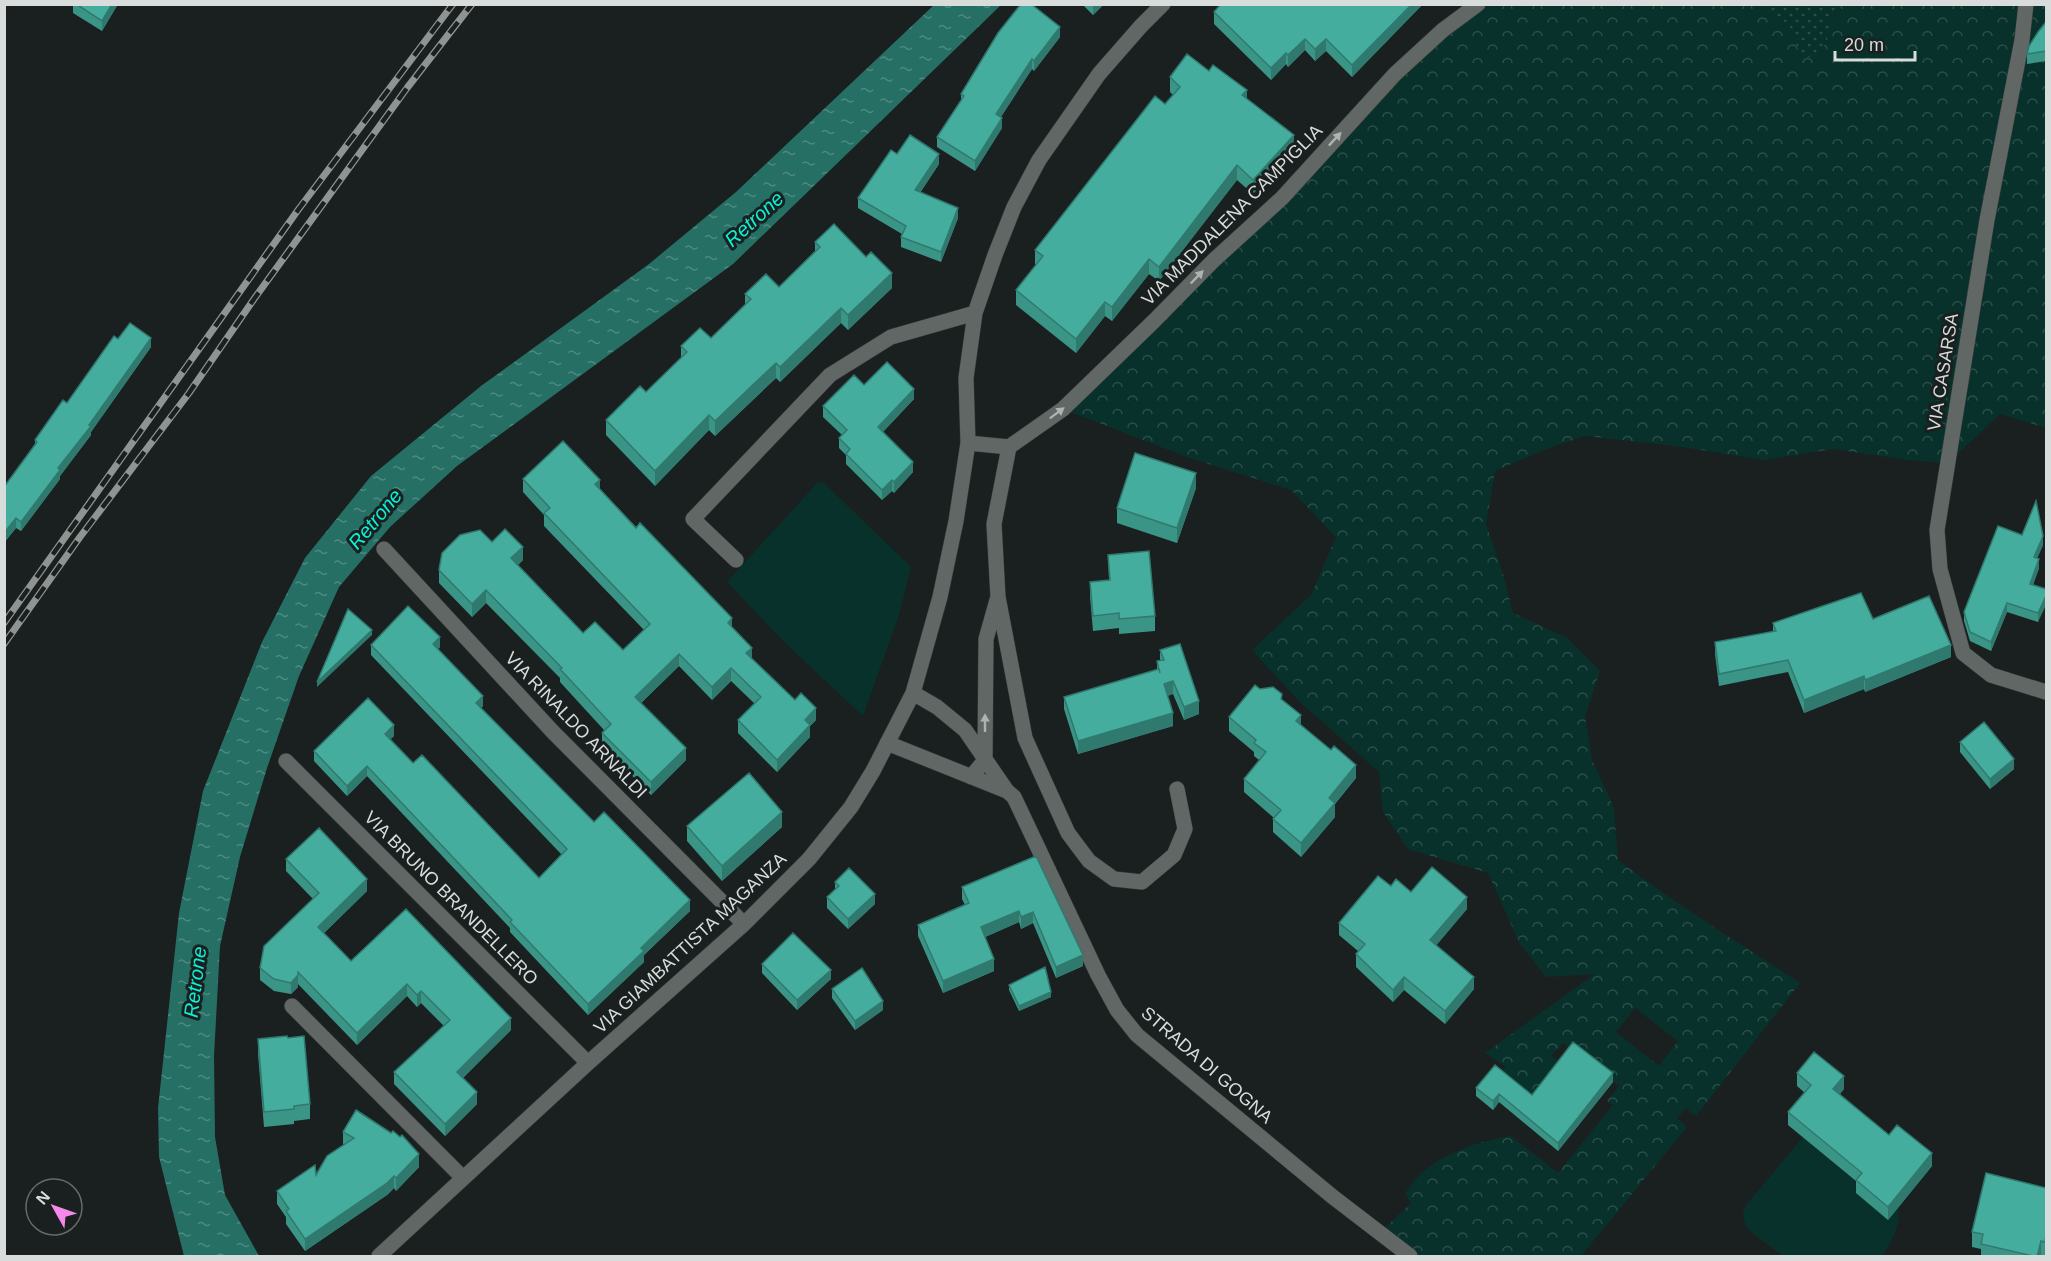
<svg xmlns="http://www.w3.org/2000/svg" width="2051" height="1261" viewBox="0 0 2051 1261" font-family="Arial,sans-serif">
<defs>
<pattern id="grass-dots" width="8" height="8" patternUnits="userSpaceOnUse" patternTransform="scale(1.5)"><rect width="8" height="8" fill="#08312b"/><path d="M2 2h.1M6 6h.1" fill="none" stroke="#2b4e49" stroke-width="1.8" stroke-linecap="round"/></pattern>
<pattern id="forest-crowns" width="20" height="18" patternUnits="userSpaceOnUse" patternTransform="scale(1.5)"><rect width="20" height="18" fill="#08312b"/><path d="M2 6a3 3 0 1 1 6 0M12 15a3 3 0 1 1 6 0" fill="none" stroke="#2b4e49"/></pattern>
<pattern id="water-ripples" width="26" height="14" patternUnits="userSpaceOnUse" patternTransform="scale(1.5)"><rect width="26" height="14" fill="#256f64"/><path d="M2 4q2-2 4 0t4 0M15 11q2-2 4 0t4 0" fill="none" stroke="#4e8a81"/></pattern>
</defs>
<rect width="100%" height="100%" fill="#1a201f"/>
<path fill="url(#grass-dots)" d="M1761 5H1841L1831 19C1833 29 1825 50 1815 55 1812 57 1808 57 1805 57L1798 50 1789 24C1779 19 1767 14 1761 5Z"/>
<path fill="url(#forest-crowns)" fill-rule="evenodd" d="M1478 5H1761C1767 14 1779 19 1789 24L1798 50 1805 57C1809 57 1812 57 1815 55 1825 50 1833 29 1831 20L1841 5H2046V428L2000 414 1948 463 1909 460 1833 449 1764 460 1676 446 1585 436 1541 451 1495 471 1486 524 1503 574 1513 613 1567 638 1600 671 1585 716 1592 760 1614 808 1618 860C1676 904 1739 943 1800 983L1696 1116 1686 1108 1677 1118 1687 1127 1581 1256H1419L1384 1229 1411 1203 1405 1194C1425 1158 1473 1142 1511 1136L1558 1173 1613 1105 1607 1101 1619 1086 1563 1043 1551 1056 1565 1067 1526 1111 1495 1073 1506 1067 1485 1053 1595 974 1546 977 1520 944 1488 873 1408 849 1383 812 1379 772 1300 702 1252 650 1311 595 1336 537 1291 490 1187 457 1063 409 1323 152ZM1635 1008 1678 1041 1659 1066 1616 1032Z"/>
<path fill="#08312b" d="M818 482 824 483 911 567 899 615 863 716 784 642 727 582Z
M1803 1137 1847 1174 1898 1207C1902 1224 1891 1243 1882 1256H1783L1751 1232 1745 1224 1743 1214 1746 1205Z"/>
<path fill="url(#water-ripples)" d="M935 4 1001 5 733 264 457 466 390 527 339 587 299 676 267 768 240 857 220 946 214 1056 215 1137 225 1195 259 1256H184L159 1157 158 1108 179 913 203 791 262 642 305 558 371 476 481 386 649 264 736 192Z"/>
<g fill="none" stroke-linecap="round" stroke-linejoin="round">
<g stroke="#383c3b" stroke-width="16">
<path id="minor" d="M2026 4 2022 40 1987 220 1937 530 1940 569 1963 653 1991 675 2046 692
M968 443 1009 447 994 524 998 597 1025 738 1068 833 1089 861 1114 879 1142 882 1174 855 1185 829 1177 789
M1009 447 1063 409 1154 321 1214 260 1282 198 1395 74 1443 30 1478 4
M384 549 553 732 744 924
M736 560 693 519 830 375 891 337 975 313
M913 693 937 707 965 730 1007 791 1014 797 1098 975 1117 1010 1137 1035 1333 1197 1410 1256
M887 743 1007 791
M286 761 588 1063
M971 777 985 760 986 639 997 600
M292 1006 463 1178
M379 1256 588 1063 744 924 809 859 851 807 873 771 913 693 940 597 956 521 968 443 966 378 975 313 995 255 1014 207 1039 160 1099 74 1141 26 1163 4"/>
</g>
<use href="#minor" stroke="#606765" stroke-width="15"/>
<g stroke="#8f9392" stroke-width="7">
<path id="rail" d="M4 623 298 210 453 4
M4 644 80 537 189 393 254 299 407 88 472 4"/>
</g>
<use href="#rail" stroke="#1a201f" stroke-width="4.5" stroke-dasharray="14" stroke-linecap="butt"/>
</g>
<path fill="#3b9587" d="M73 4H118L102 31 73 13Z
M1082 4H1104L1093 15Z
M1423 4 1352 77 1326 51 1315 61 1305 50 1288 67 1286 64 1271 80 1214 24V12Z
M2046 22V61L2027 64V54Z
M1060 37 1034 71 1032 69 1001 117 1002 128 975 171 937 147V137L961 100V94Z
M1170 77 1247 99 1294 149 1253 194 1237 180 1159 281 1149 274 1112 321 1105 316 1076 353 1016 305V290L1036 265 1035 264V250L1173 95 1170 92Z
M897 154 939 164 920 193 958 218 941 262 901 247V237L902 234 858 208V198Z
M815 242 892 288 848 330 841 323 780 382 776 378 715 436 709 430 655 486 606 435V420L646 392 681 358V346L711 338 745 305V294L779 287 815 251Z
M118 339 151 347 91 432V435L60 476V479L21 531 16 528 4 543 35 445V440L67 403Z
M864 385 914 399 883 432 913 472 894 493 892 491 882 500 846 464V455L839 448V438L842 435 823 417V406Z
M523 479 600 489 732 628 752 659 816 720 810 726V737L777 772 738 733V720L755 704 731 681 712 700 679 666 641 703 686 760 651 795 602 745V733L604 730 560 682V678L486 603 472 617 439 583V570L492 542 523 560 518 565 583 633 623 650 644 630 544 526V515L523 492Z
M1196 488 1177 543 1117 523V508Z
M2043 545 2037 558 2039 568 2033 585 2046 589 2038 622 2007 612 1991 651 1970 641 1964 621V612Z
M1108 555 1155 616V631L1119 634V628L1093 631 1090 597V582L1109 580Z
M1873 619 1951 657 1865 692 1864 689 1804 713 1788 672 1719 686 1715 654V642L1773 632V623Z
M371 645 440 647 438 649 483 706 481 708 594 822 690 911 644 955V962L588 1015 510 932V928L367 776 347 796 314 761V751L394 736 390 739 413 763 539 878 562 855 371 655Z
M1160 650 1199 714 1184 720 1173 694 1167 696 1173 726 1078 754 1064 709V697L1157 670V661H1160Z
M1260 689 1281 699 1301 725 1356 778 1335 804V817L1301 857 1273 832V819L1274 818 1244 792V779L1259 760 1254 756V752L1229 731V717Z
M1960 742 2014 769 1990 789 1960 752Z
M687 826 782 827 722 881 687 841Z
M1036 856 1083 966 1056 978 1033 923 1021 929 1019 922 985 937 994 971 943 993 918 936V925L965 905 962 899V887Z
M286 859 367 891 324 933 351 961 406 909 511 1030 463 1078 477 1104 445 1136 394 1084V1072L444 1026 421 1003 417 1007 407 996 357 1045 298 984V987L291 994 274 991 260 980V968L313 899 286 871Z
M835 882 875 904 848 929 827 908V897L835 889Z
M1391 886 1467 909 1436 945 1474 989 1445 1024 1404 990 1393 1002 1356 967V954L1358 951 1339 935V923Z
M762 964 831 979 797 1010 762 973Z
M1009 985 1051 997 1019 1011 1009 990Z
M832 989 883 1010 855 1030 832 998Z
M258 1039 310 1104V1119L294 1121V1124L264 1127 258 1054Z
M1797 1073 1844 1089 1840 1094 1889 1135 1932 1166 1888 1220 1856 1193V1181L1788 1125V1112L1805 1093 1797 1086Z
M1613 1082 1558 1151 1499 1102 1493 1110 1476 1096V1088L1532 1095Z
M343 1132 419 1167 396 1191 394 1188 387 1195 305 1251 286 1224V1217L277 1204V1191L316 1175 344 1145 343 1144Z
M2046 1188V1250L2045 1257H1981V1249L1972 1247V1232Z"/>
<path fill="#30796e" d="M112 4H118L102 31V21Z
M1094 4H1104L1093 15V5Z
M1412 4H1423L1352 77V65Z
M1060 27V37L1034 71V61Z
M1305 39V50L1288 67V55Z
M1326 39V51L1315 61V49Z
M1286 53V64L1271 80V68Z
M1032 59V69L996 124V114Z
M1247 90V104L1242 95Z
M1002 118V128L975 171V161Z
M1294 135V149L1253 194V180Z
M939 154V164L915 200V190Z
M1237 165V180L1159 281V267Z
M958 208V218L941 262V252Z
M1149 259V274L1112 321V307Z
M892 273V288L848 330V315Z
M1105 302V316L1076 353V339Z
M841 308V323L780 382V367Z
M151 338V347L91 432V435L60 476V479L21 531V522L89 425Z
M776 363V378L715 436V421Z
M914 389V399L878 437V427Z
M709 415V430L655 486V471Z
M913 462V472L894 493V482Z
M1196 473V488L1177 543V528Z
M600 480V493L595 484Z
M892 480V491L882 500V490Z
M16 518V528L4 543V533Z
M2043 536V545L2034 566V557Z
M523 547V560L511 571V558Z
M2039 559V568L2030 593V584Z
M486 590V603L472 617V604Z
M2046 596V605L2038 622V613Z
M2007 603V612L1991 651V642Z
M732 618V631L728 623Z
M372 630V635L317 687V682Z
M440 637V647L433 654V644Z
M1951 645V657L1865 692V680Z
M752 648V660L746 653Z
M679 654V666L635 709V697Z
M731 668V681L712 700V687Z
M1864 676V689L1804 713V700Z
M1173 681V694L1164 697V684Z
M483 696V706L476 713V703Z
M1199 701V714L1184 720V707Z
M816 708V720L810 726V737L777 772V760L805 720Z
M1173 713V726L1078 754V741Z
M1301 715V728L1296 721Z
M394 725V736L385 745V734Z
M686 748V760L651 795V782Z
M2014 759V769L1990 789V779Z
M1356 765V778L1335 804V817L1301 857V843L1329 798Z
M367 766V776L347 796V786Z
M782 812V827L722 881V866Z
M367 879V891L318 939V927Z
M875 894V904L848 929V919Z
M1467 897V909L1430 953V940Z
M690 900V911L644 955V962L588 1015V1004L641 948Z
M1019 911V922L981 939V927Z
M1033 912V923L1021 929V917Z
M1083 955V966L1056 978V967Z
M994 959V971L943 993V981Z
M831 970V979L797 1010V1000Z
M298 975V987L291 994V983Z
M1404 977V990L1393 1002V990Z
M1474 977V989L1445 1024V1011Z
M407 984V996L357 1045V1033Z
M421 991V1003L417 1007V995Z
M1051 992V997L1019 1011V1006Z
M883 1001V1010L855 1030V1021Z
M511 1018V1030L457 1083V1072Z
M1613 1073V1082L1558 1151V1143Z
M1844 1076V1089L1833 1102V1089Z
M477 1092V1104L445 1136V1124Z
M1499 1094V1102L1493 1110V1101Z
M1932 1153V1166L1888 1220V1207Z
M419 1154V1167L396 1191V1178Z
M394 1176V1188L387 1195 305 1251V1239Z
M2046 1235V1250L2045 1257V1242Z
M2041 1241V1256L2037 1257Z"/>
<path fill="#45ad9d" stroke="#30796e" stroke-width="1.5" d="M76 4H112L102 21Z
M1021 4H1031L1060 27 1034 61 1032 59 996 114 1002 118 975 161 937 137 964 96 961 94 998 33Z
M1221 4H1412L1352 65 1326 39 1315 49 1305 39 1288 55 1286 53 1271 68 1214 12Z
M2046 22V51L2027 54 2029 46 2038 32Z
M1187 54 1209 71 1213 65 1247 90 1242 95 1294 135 1253 180 1237 165 1159 267 1149 259 1112 307 1105 302 1076 339 1016 290 1043 256 1035 250 1142 113 1155 96 1165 104 1180 87 1170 77Z
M910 135 939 154 915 190 958 208 941 252 901 237 906 226 858 198 891 150 897 154Z
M834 224 866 257 871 252 892 273 848 315 841 308 780 367 776 363 715 421 709 415 655 471 606 420 640 386 646 392 687 352 681 346 700 328 711 338 751 299 745 294 766 274 779 287 820 247 815 242Z
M130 323 151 338 89 425 91 426 58 468 60 470 21 522 16 518 4 533V487L37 442 35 440 63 400 67 403 114 336 118 339Z
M887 362 914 389 878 427 913 462 894 482 892 480 882 490 846 454 850 449 839 438 847 430 823 406 854 375 864 385Z
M563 441 600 480 595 484 636 528 640 523 732 618 728 623 752 648 746 653 795 700 801 693 816 708 805 720 810 725 777 760 738 720 761 697 731 668 712 687 679 654 635 697 686 748 651 782 602 733 611 724 560 669 562 668 486 590 472 604 439 570 442 553 460 535 480 530 492 542 505 529 523 547 511 558 583 633 595 622 623 650 650 624 544 513 550 508 523 479Z
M1135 453 1196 473 1177 528 1117 508Z
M2036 501 2043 536 2034 557 2039 559 2030 584 2046 589V596L2038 613 2007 603 1991 642 1970 632 1964 612 1998 526 2022 535Z
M1149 551 1155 616 1119 619V613L1093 616 1090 582 1110 580 1108 555Z
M1861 593 1873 619 1929 596 1951 645 1865 680 1864 676 1804 700 1788 660 1719 674 1715 642 1776 631 1773 623Z
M408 606 440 637 433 644 483 696 476 703 594 822 604 812 690 900 641 948 644 951 588 1004 510 922 512 920 367 766 347 786 314 751 368 698 394 725 385 734 413 763 422 755 539 878 567 849 371 645Z
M348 609 372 630 317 682Z
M1180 644 1199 701 1184 707 1173 681 1164 684 1173 713 1078 741 1064 697 1159 669 1160 673 1157 661 1164 660 1160 650Z
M1255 685 1260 689 1273 687 1282 694 1281 699 1301 715 1296 721 1331 750 1334 746 1356 765 1329 798 1335 803 1301 843 1273 819 1281 810 1244 779 1266 752 1254 743 1256 740 1229 717Z
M1984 722 2014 759 1990 779 1960 742Z
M749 773 782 812 722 866 687 826Z
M319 828 367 879 318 927 351 961 406 909 511 1018 457 1072 477 1092 445 1124 394 1072 450 1020 421 991 417 995 407 984 357 1033 298 972V975L291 983 274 979 260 968 264 946 319 893 286 859Z
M1036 856 1083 955 1056 967 1033 912 1021 917 1019 911 981 927 994 959 943 981 918 925 969 903 962 887Z
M1432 867 1467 897 1430 940 1474 977 1445 1011 1404 977 1393 990 1356 954 1365 944 1339 923 1378 876 1391 886 1396 879 1411 892Z
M849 868 875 894 848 919 827 897 839 886 835 882Z
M793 933 831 970 797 1000 762 964Z
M1045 967 1051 992 1019 1006 1009 985Z
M862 968 883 1001 855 1021 832 989Z
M287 1036 288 1038 304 1036 310 1104 294 1106V1109L264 1112 258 1039Z
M1573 1042 1613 1073 1558 1143 1499 1094 1493 1101 1476 1088 1495 1065 1532 1095Z
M1814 1052 1844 1076 1833 1089 1889 1135 1897 1125 1932 1153 1888 1207 1856 1180 1862 1173 1788 1112 1811 1085 1797 1073Z
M356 1110 391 1133 393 1131 400 1137 402 1135 419 1154 396 1178 394 1176 387 1183 305 1239 286 1211 289 1209 277 1191 315 1165 316 1175 327 1156 354 1138 343 1132Z
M1986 1173 2046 1188V1235L2045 1242 2041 1241 2037 1257 1981 1244 1983 1234 1972 1232Z"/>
<defs><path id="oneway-solid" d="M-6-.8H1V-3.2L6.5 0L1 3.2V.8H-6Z" transform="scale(1.5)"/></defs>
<g fill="#aeb3b2">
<use href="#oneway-solid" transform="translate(1335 139) rotate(-47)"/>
<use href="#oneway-solid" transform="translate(1197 277) rotate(-46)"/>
<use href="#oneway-solid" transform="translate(1057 413) rotate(-37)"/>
<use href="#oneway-solid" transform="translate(985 723) rotate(-90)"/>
</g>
<g text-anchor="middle" stroke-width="6" stroke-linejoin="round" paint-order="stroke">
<g font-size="18" fill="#d8dcdb" stroke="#1a201f">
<text transform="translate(1232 215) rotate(-45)" y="6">VIA MADDALENA CAMPIGLIA</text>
<text transform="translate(1943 372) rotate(-81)" y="6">VIA CASARSA</text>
<text transform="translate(576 725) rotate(46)" y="6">VIA RINALDO ARNALDI</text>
<text transform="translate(451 898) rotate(45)" y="6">VIA BRUNO BRANDELLERO</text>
<text transform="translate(690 943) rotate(-43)" y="6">VIA GIAMBATTISTA MAGANZA</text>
<text transform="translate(1207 1065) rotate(41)" y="6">STRADA DI GOGNA</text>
</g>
<g font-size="20" font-style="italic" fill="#0bf1d7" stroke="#1a201f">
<text transform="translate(754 219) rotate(-42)" y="7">Retrone</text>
<text transform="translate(375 519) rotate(-50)" y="7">Retrone</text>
<text transform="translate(195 982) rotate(-83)" y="7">Retrone</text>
</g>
</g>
<rect width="2051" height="1261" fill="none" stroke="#d8dcdb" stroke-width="12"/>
<g transform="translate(54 1207) rotate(310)"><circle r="28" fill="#1a201f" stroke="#666b6a" stroke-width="1.5"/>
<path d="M0-4.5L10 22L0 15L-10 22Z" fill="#f788eb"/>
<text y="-9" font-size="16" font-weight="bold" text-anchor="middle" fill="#d8dcdb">N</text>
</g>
<path d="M1835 51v9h80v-9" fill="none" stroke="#d8dcdb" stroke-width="3"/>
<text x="1844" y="51" font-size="18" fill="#d8dcdb" stroke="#1a201f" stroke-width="4.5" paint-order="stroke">20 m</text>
</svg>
